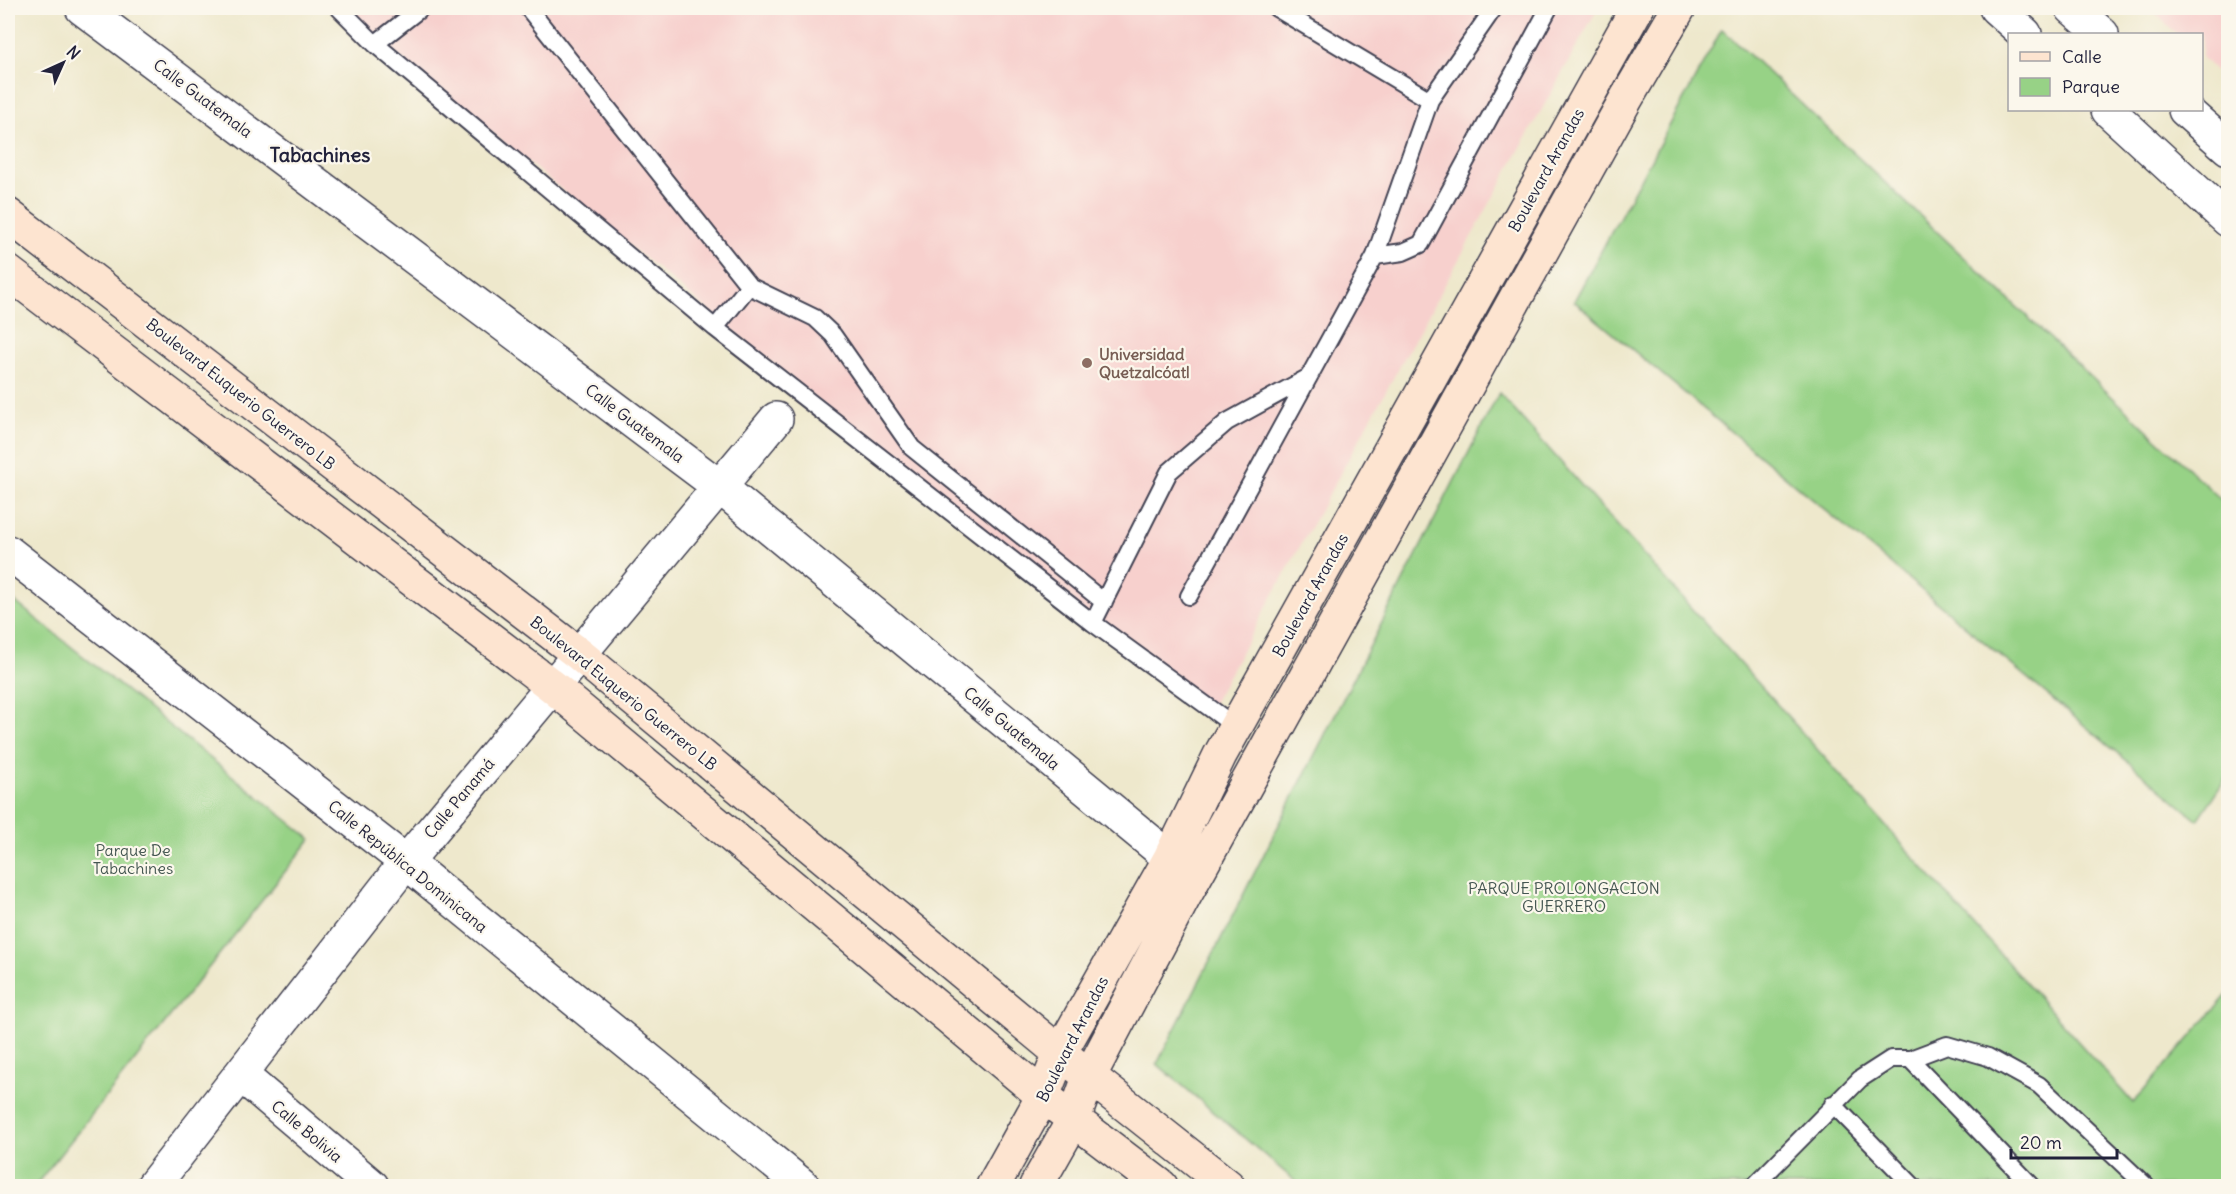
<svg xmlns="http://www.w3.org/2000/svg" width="2236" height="1194" viewBox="0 0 2236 1194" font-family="Delius,sans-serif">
<rect width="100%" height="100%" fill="#fbf7ec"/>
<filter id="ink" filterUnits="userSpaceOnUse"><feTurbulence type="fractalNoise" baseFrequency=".0167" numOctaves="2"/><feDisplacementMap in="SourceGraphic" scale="12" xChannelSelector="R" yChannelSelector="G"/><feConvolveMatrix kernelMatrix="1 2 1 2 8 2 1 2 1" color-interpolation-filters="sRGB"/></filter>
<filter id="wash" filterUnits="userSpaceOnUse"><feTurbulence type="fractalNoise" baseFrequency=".008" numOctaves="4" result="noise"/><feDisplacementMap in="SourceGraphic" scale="24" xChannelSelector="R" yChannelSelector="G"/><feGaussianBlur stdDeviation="1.35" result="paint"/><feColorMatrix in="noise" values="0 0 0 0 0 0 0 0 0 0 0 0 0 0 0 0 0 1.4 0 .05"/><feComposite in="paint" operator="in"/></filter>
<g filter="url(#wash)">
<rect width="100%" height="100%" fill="#eee8cc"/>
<path fill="#f7d0cd" d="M340 8H1598L1205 718Z
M2149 8H2228V83L2202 57V34H2177Z"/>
<path fill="#97d286" stroke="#5c7a60" stroke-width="1.5" d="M1722 29 2228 506V775L2198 820 1574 301Z
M1499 393 2133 1103 2228 994V1186H1301L1157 1064Z
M8 596 311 839 35 1186H8Z"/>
</g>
<g filter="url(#ink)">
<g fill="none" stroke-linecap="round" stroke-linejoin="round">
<g stroke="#414051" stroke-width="20">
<path id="lane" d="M339 8 375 44 715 328 1093 623
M528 8 749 286 815 318 833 335 912 448 1104 602
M1276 8 1430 100 1494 8
M375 44 421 8
M1375 256 1403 252 1421 244 1549 8
M715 328 749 286
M1189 596 1375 256 1430 100
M1236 727 1093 623 1169 472 1227 422 1309 377
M1910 1059 1947 1045 1988 1057 2039 1085 2146 1186
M1833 1104 1913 1186
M1754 1186 1860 1079 1891 1059H1910L2032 1186"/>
</g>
<g stroke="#414051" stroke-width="36">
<path id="street" d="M82 8 720 487 1170 858
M1996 8 2025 34
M2072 8 2102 34
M2108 110 2228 220
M2185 110 2228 148
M8 552 406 862 803 1186
M241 1075 372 1186
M153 1186 406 862 776 419"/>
</g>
<g stroke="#414051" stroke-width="36">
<path id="secondary" d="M8 215 580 655 1060 1053 1228 1186
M8 272 552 686 1043 1096 1161 1186
M993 1186 1043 1096 1060 1053 1170 858 1220 755 1637 8
M1036 1186 1074 1119 1089 1077 1184 897 1626 99 1679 8"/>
</g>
<use href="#lane" stroke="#fff" stroke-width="16"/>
<use href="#street" stroke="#fff" stroke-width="33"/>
<use href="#secondary" stroke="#fde4d0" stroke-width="33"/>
</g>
</g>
<circle fill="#8d6e63" stroke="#fbf7ec" stroke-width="2" cx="1087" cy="363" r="6"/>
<g text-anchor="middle" stroke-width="4.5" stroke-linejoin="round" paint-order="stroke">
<g font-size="16" fill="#22223b" stroke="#fbf7ec">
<text transform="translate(203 98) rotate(37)" y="6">Calle Guatemala</text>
<text transform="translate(1546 170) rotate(-61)" y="6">Boulevard Arandas</text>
<text transform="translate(241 394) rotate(38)" y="6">Boulevard Euquerio Guerrero LB</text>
<text transform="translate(635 423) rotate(37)" y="6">Calle Guatemala</text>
<text transform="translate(1310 595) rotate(-61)" y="6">Boulevard Arandas</text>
<text transform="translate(624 693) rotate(39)" y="6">Boulevard Euquerio Guerrero LB</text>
<text transform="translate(1012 728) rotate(40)" y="6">Calle Guatemala</text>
<text transform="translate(459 798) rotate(-50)" y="6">Calle Panamá</text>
<text transform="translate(408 866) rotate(39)" y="6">Calle República Dominicana</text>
<text transform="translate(1072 1039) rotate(-63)" y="6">Boulevard Arandas</text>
<text transform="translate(307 1131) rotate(40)" y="6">Calle Bolivia</text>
</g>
<g font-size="16" font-weight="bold" fill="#785e54" stroke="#fbf7ec" text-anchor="start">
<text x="1099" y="360">Universidad<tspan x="1099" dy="18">Quetzalcóatl</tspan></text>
</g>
<g font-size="16" fill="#455752" stroke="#fbf7ec">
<text x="133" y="856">Parque De<tspan x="133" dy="18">Tabachines</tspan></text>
<text x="1564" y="894">PARQUE PROLONGACION<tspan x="1564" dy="18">GUERRERO</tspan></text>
</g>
<g font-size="20" font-weight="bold" fill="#22223b" stroke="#fbf7ec">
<text x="320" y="162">Tabachines</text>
</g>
</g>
<rect width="2236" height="1194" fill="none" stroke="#fbf7ec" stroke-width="30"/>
<rect x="2008" y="33" width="195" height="78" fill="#fbf7ec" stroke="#a4a2a5" stroke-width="1.5"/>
<rect x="2020" y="52" width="30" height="9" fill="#fde4d0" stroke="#a4a2a5" stroke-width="1.5"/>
<text x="2062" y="63" font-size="18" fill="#22223b">Calle</text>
<rect x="2020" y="78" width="30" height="18" fill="#97d286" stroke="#a4a2a5" stroke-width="1.5"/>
<text x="2062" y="93" font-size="18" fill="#22223b">Parque</text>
<g transform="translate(63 63) rotate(45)" stroke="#fbf7ec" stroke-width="4.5" paint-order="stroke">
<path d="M0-4.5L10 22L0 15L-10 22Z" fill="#22223b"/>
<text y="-9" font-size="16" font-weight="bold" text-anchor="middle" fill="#22223b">N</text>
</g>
<path d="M2011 1149v9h106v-9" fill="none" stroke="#22223b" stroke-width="3"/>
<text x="2020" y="1149" font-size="18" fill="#22223b" stroke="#fbf7ec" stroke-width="4.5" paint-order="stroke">20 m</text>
</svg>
